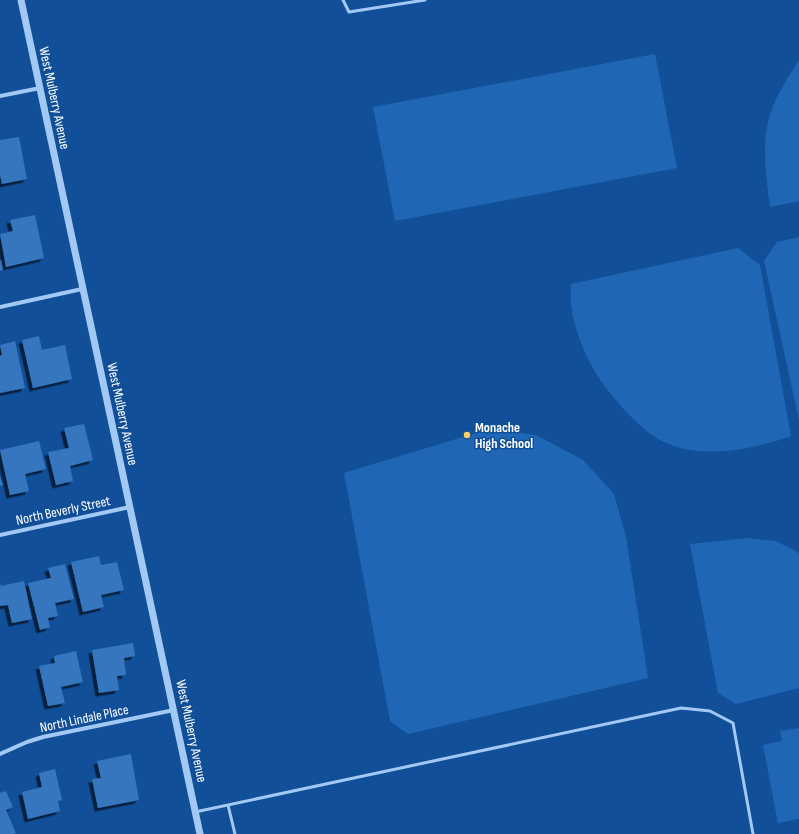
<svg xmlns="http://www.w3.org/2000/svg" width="799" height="834" viewBox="0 0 799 834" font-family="'Sofia Sans Condensed',sans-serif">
<defs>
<filter id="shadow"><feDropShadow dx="-3.5" dy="3.5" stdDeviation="0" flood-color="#0009"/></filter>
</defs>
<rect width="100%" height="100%" fill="#114f98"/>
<path fill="#1f67b5" d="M655 54 677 168 395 221 373 107Z
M799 60V201L770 207C766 177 761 144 770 115 776 95 788 77 799 60Z
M799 237V420L764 261 777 242Z
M738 248 760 265 791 436C759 447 724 455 690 450 682 449 665 443 658 439 635 425 602 387 590 363 583 350 571 317 571 303 570 297 571 290 571 284Z
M489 429 536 435 583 460 614 494 626 537 648 678 408 734 390 721 344 473Z
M747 538 776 541 799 553V688L736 704 718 693 690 544Z
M799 728V819L778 823 763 745 782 741 780 731Z"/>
<path fill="#3476be" filter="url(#shadow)" d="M19 137 27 179 2 184 0 175V140Z
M35 215 44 258 6 267 0 234 13 231 10 220Z
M1 260 3 270 0 271V261Z
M39 336 42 350 65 345 72 379 33 388 22 340Z
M15 341 25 388 0 393V356L2 355 0 345Z
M84 424 93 460 70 466 73 481 56 485 48 452 69 448 64 428Z
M39 441 46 469 25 474 29 491 10 495 0 450Z
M0 476 3 485 0 486Z
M99 556 101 565 117 562 124 590 101 595 104 607 83 612 71 562Z
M65 564 74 599 55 603 58 616 48 618 50 627 40 630 28 583 51 578 48 568Z
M24 581 32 619 12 623 8 605 0 606V582L1 586Z
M133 643 135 656 124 658 126 675 117 676 119 690 99 693 92 650Z
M76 651 83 682 61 687 65 703 48 706 39 666 55 663 54 656Z
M131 754 139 800 98 808 92 779 101 778 97 761Z
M55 769 62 800 58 801 60 811 28 819 22 792 42 787 39 773Z
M6 791 13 807 6 810 16 833 13 834H0V793Z"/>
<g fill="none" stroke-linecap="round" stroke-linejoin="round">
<path stroke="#a2c9f4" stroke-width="3" d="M343 0 349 12 425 0
M228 805 235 834
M195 812 681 708 710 711 733 723 753 834"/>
<path stroke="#a2c9f4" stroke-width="4" d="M0 96 40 88
M0 307 82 289
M0 535 130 507
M0 754 27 742 43 737 174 710"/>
<path stroke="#a2c9f4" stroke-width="7" d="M21 0 200 834"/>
</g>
<circle fill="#ffce65" stroke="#114f98" stroke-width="1.5" cx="467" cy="435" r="4"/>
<g text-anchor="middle" stroke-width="3" stroke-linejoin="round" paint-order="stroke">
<g font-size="14" fill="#fff" stroke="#114f98">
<text transform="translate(55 98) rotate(78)" y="5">West Mulberry Avenue</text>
<text transform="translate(123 414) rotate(78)" y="5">West Mulberry Avenue</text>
<text transform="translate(63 510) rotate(-12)" y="5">North Beverly Street</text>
<text transform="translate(84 718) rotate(-12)" y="5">North Lindale Place</text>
<text transform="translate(192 731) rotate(78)" y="5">West Mulberry Avenue</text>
</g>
<g font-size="14" font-weight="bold" fill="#fff" stroke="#114f98" text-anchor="start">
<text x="475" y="432">Monache<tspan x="475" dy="16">High School</tspan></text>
</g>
</g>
</svg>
